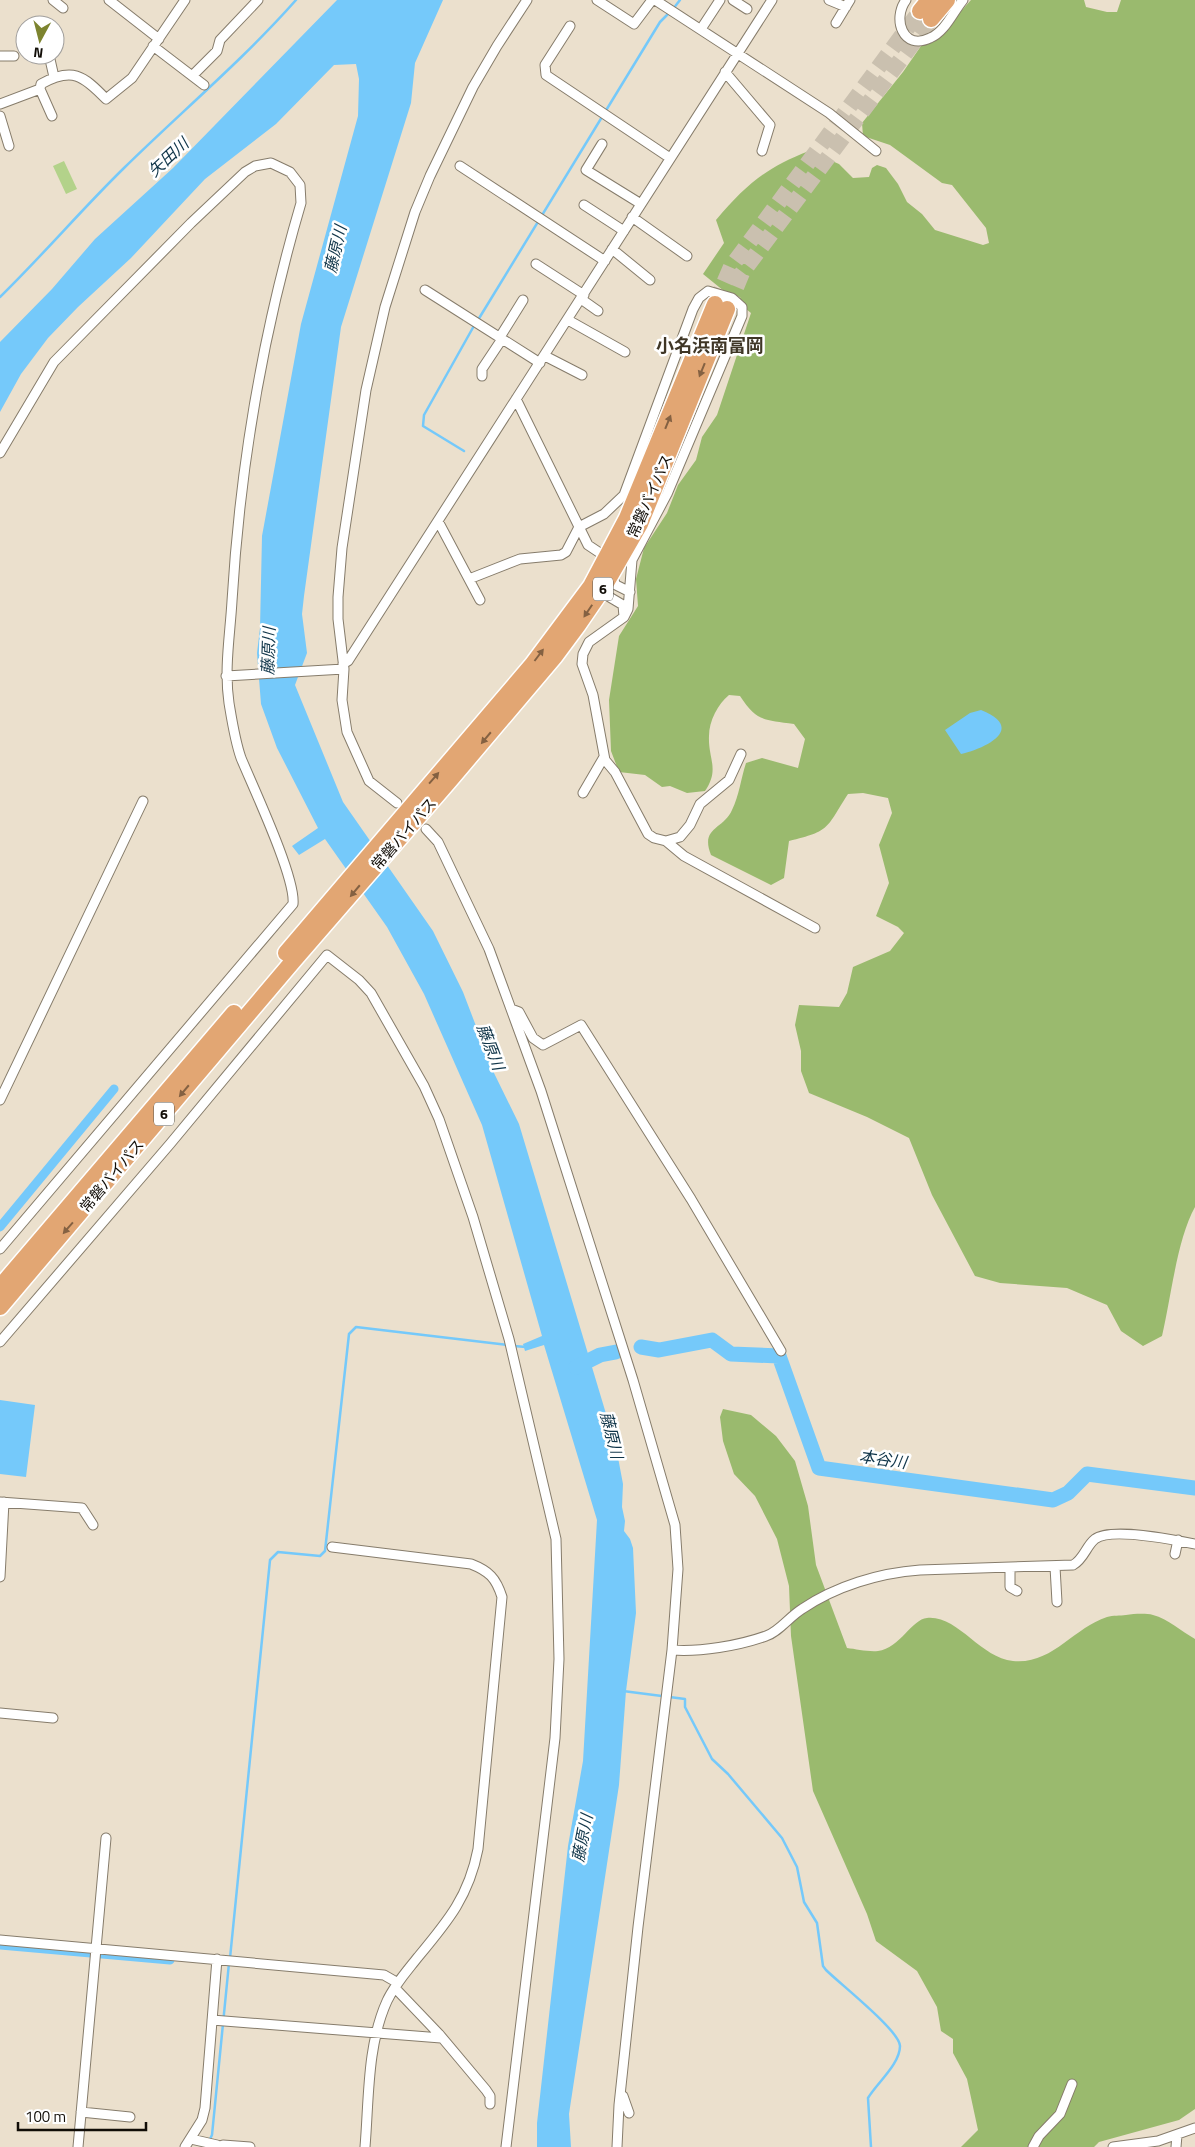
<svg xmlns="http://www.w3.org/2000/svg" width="1195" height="2147" viewBox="0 0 1195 2147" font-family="'Titillium Web','Noto Sans JP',sans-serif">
<rect width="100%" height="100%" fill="#ebe0cd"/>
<path fill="#b3d28a" d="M64 161 77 189 66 194 53 166Z"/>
<path fill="#9aba6e" d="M971 0H1084L1086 7 1107 12H1117L1121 0H1195V1207C1177 1239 1171 1298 1162 1336L1143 1346 1121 1331 1107 1305 1067 1288 1000 1283 975 1276 932 1195 909 1138 867 1117 809 1093 801 1071V1051L795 1025 799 1005 839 1007 847 993 853 967 890 951 904 933 898 927 876 916 889 883 879 845 892 813 888 798 863 793 848 794C826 828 831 831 789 841L784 878 771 885 711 855C700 827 723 830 732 810 739 796 741 778 746 763L762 758 798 768 805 739 794 724C765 720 757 722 740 696L729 695C718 704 709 721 709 736 708 759 720 769 705 791L687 793 670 786 662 787 645 775 619 772 611 751 609 700 619 636 638 606 636 579 644 548 667 513 678 485 696 460 702 437 717 415 751 313 703 274 724 243 716 220C746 185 765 168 809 151L839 164 853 178 869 177 872 168 877 165 886 168 898 184 907 202 922 214 935 230 983 245 989 243 986 228 952 185 942 183 890 145 863 136 862 123 903 72 921 46 937 38Z
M723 1409 751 1415 776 1436 795 1461 808 1506 816 1565 847 1648C856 1649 868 1652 878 1651 900 1648 912 1619 927 1618 958 1615 980 1658 1013 1661 1052 1665 1073 1628 1107 1617 1113 1615 1120 1616 1126 1615 1134 1614 1145 1613 1153 1615 1168 1619 1181 1631 1195 1639V2109L1179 2120 1099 2142 1094 2147H961L978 2130 967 2079 953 2053V2039L941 2031 937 2007 917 1971 876 1941 867 1914 813 1791 791 1636 789 1586 777 1539 755 1496 734 1474 723 1441 720 1417Z"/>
<path fill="#75c9fa" d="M337 0H443L415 63 411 103 341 327 304 596 302 614 307 653 295 685 343 802 433 931 463 992 494 1073 519 1124 616 1447 623 1484 622 1507 625 1521 624 1531 630 1539 633 1548 636 1613 626 1691 619 1785 569 2114 571 2147H537V2123L568 1846 583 1761 597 1520 544 1345 525 1351 523 1344 542 1336 482 1125 424 994 387 927 325 839 299 855 292 846 318 828 277 748 261 704 257 653 260 628 262 536 301 324 358 116 359 79 356 64 334 65 276 124 205 179 131 258 78 307 48 338 21 374 0 412V342L52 289 95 239 173 168Z
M981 710C1026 728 987 748 961 754L945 730 970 713Z
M0 1400 35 1405 26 1477 0 1474Z"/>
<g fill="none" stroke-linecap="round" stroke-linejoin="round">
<path stroke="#75c9fa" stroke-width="2.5" d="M673 9 680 0
M0 297C43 255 82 209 124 168 181 112 243 60 296 0
M478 320 660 22 669 13
M464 451 423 426 424 415 475 324
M514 1346 526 1347
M623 1691 685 1699V1707L712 1759 728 1774 782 1838 797 1867 804 1902 817 1923 823 1966 826 1970C839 1983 900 2031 900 2046 900 2064 877 2083 868 2098L871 2147
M230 1958 270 1560 278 1552 320 1556 325 1551 349 1334 356 1327 508 1345
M209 2141 212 2135 229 1963"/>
<path stroke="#75c9fa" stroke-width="9" d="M0 1227 114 1089
M0 1945 170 1960"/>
<path stroke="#75c9fa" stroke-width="15" d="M641 1347 659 1350 712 1340 731 1354 779 1356 819 1468 1053 1500 1068 1493 1087 1474 1195 1488
M576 1367 600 1355 616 1352"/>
<path stroke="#cac0af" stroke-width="16" stroke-dasharray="16 8" stroke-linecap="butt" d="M715 304 731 267 920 11
M727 309 742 273 931 19"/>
<g stroke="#867c6b" stroke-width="11">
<path id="street" d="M53 0 63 8
M109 0 159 39
M597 0 634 24 652 0
M655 0 829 113 876 151
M733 0 747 9
M829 0 846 7
M906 0C892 19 903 51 930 38 945 32 953 12 963 0
M836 23 850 0
M570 26 545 65 546 75 670 158
M701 29 720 0
M153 46 204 85
M49 55 54 77
M0 56H14
M725 72 770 125 762 151
M193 75 217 51 220 40 258 0
M40 89 52 116
M0 104 40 89 41 84C72 67 83 75 106 99L132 78 185 0
M0 116 9 146
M602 144 586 170 641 204
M460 166 605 261
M584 205 624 231
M632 217 687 256
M612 249 650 280
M536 264 584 295
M425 290 540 363
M581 299 598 311
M568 320 625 352
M500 337 523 300
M545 356 582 375
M482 376V369L502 339
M516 399 588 545 606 557
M0 453 54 362 191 223 245 172 255 166 271 163 290 172 300 185 301 203C263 332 240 467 232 601 230 635 224 669 229 703 232 721 235 741 241 758 253 787 296 878 293 904L0 1249
M438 521 480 600
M611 575 616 585 630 592
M469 579 520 559 561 555 566 552 579 527 604 514 624 495 693 309 699 298 708 291 732 298 742 307V316L667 494 632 560 628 609 624 617 589 642 583 654 582 664 593 695 605 760 615 772 648 834 654 838 666 841 680 837 690 825 700 804 729 780 741 754
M601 592 623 605 624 617
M343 664 348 661 772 0
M226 676 344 669
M583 793 604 757
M397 803 369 781 347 732 342 700 344 669 338 619V597L342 548 366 390 385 307 415 212 430 176 473 87 497 46 527 0
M426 829 438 842 489 949 541 1091 633 1380 675 1525 678 1569 672 1650 638 1927 619 2105 617 2147
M666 841 684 856 815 928
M511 1009 519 1012 533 1038 543 1045 581 1025 691 1199 781 1351
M0 1100 143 801
M0 1342 170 1144 327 955 359 980 371 993 424 1086 439 1119 473 1217 509 1339 556 1539 559 1659 555 1738 506 2147
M0 1502 82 1508 93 1525
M332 1547 471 1564C489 1571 496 1578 502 1597L478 1849C469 1896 448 1921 418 1957 407 1971 395 1984 387 2001 367 2045 369 2099 365 2147
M1175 1554 1178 1540
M1055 1567 1057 1602
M1010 1568V1587L1017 1591
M0 1577 4 1502
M672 1650C700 1652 738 1646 766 1636 779 1632 789 1617 802 1609 836 1586 879 1573 920 1570L1073 1565C1084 1559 1086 1546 1095 1539 1111 1527 1175 1540 1195 1544
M0 1713 53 1718
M0 1940 384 1975 398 1983
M395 1988 439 2034 486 2090 490 2096V2104
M212 2020 441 2038
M623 2096 629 2113
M81 2112 130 2117
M191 2139 217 2145
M78 2147 106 1838
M185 2147 202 2120 205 2108 217 1959
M216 2147 223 2145 250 2147
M1033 2147 1039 2136 1060 2114 1072 2084
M1113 2147 1158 2141 1195 2128
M1176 2147 1177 2135"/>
</g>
<g stroke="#fff" stroke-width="19">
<path id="highway" d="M920 11 929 0
M931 19 947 0
M286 953 532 665 591 586 627 518 715 304
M0 1287 234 1013
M0 1307 294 960 450 780 555 656 578 625 602 590 640 524 727 309"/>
</g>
<use href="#street" stroke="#fff" stroke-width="9"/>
<use href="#highway" stroke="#e2a673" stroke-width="16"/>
</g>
<defs><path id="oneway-solid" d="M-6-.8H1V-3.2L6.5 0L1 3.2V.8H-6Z" transform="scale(1.25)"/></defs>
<g fill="#846142">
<use href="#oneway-solid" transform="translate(702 370) rotate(112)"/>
<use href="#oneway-solid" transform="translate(668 422) rotate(-68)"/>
<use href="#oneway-solid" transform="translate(588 611) rotate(124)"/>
<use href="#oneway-solid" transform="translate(539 655) rotate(-53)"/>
<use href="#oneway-solid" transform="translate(486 738) rotate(130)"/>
<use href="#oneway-solid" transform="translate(434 778) rotate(-49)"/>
<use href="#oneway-solid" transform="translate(355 891) rotate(130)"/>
<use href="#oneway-solid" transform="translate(184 1091) rotate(130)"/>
<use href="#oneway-solid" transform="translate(68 1228) rotate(131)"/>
</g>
<g text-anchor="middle" stroke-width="5" stroke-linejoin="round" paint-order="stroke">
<g fill="#fff" stroke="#585651" stroke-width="1">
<rect x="593" y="577.5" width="20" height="23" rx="4"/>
<rect x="154" y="1102.5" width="20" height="23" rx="4"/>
</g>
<g font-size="14" font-weight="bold" fill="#110d07">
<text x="603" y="594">6</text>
<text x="164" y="1119">6</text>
</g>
<g font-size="15" fill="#110d07" stroke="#fff">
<text transform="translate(650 496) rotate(-66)" y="5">常磐バイパス</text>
<text transform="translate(404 834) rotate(-49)" y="5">常磐バイパス</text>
<text transform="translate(112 1176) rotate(-50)" y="5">常磐バイパス</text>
</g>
<g font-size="16" font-style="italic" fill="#103549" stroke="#fff">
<text transform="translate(168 157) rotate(-43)" y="6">矢田川</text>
<text transform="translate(335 249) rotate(-77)" y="6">藤原川</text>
<text transform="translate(268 651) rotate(-88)" y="6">藤原川</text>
<text transform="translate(491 1047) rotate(69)" y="6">藤原川</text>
<text transform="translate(612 1435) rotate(76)" y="6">藤原川</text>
<text transform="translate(883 1459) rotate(8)" y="6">本谷川</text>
<text transform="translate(582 1838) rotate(-79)" y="6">藤原川</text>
</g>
<g font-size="18" font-weight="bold" fill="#3f3626" stroke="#fff">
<text x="710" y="352">小名浜南富岡</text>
</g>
</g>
<g transform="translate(40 40) rotate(187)"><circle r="24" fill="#ffffff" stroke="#a09e9c"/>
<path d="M0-4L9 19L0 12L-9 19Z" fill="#7d842f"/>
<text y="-8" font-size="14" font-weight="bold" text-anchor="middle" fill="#110d07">N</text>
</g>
<path d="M18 2122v8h128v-8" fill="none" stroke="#110d07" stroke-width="2.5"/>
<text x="25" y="2122" font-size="15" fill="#110d07" stroke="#ffffff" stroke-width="4" paint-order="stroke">100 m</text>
</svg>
